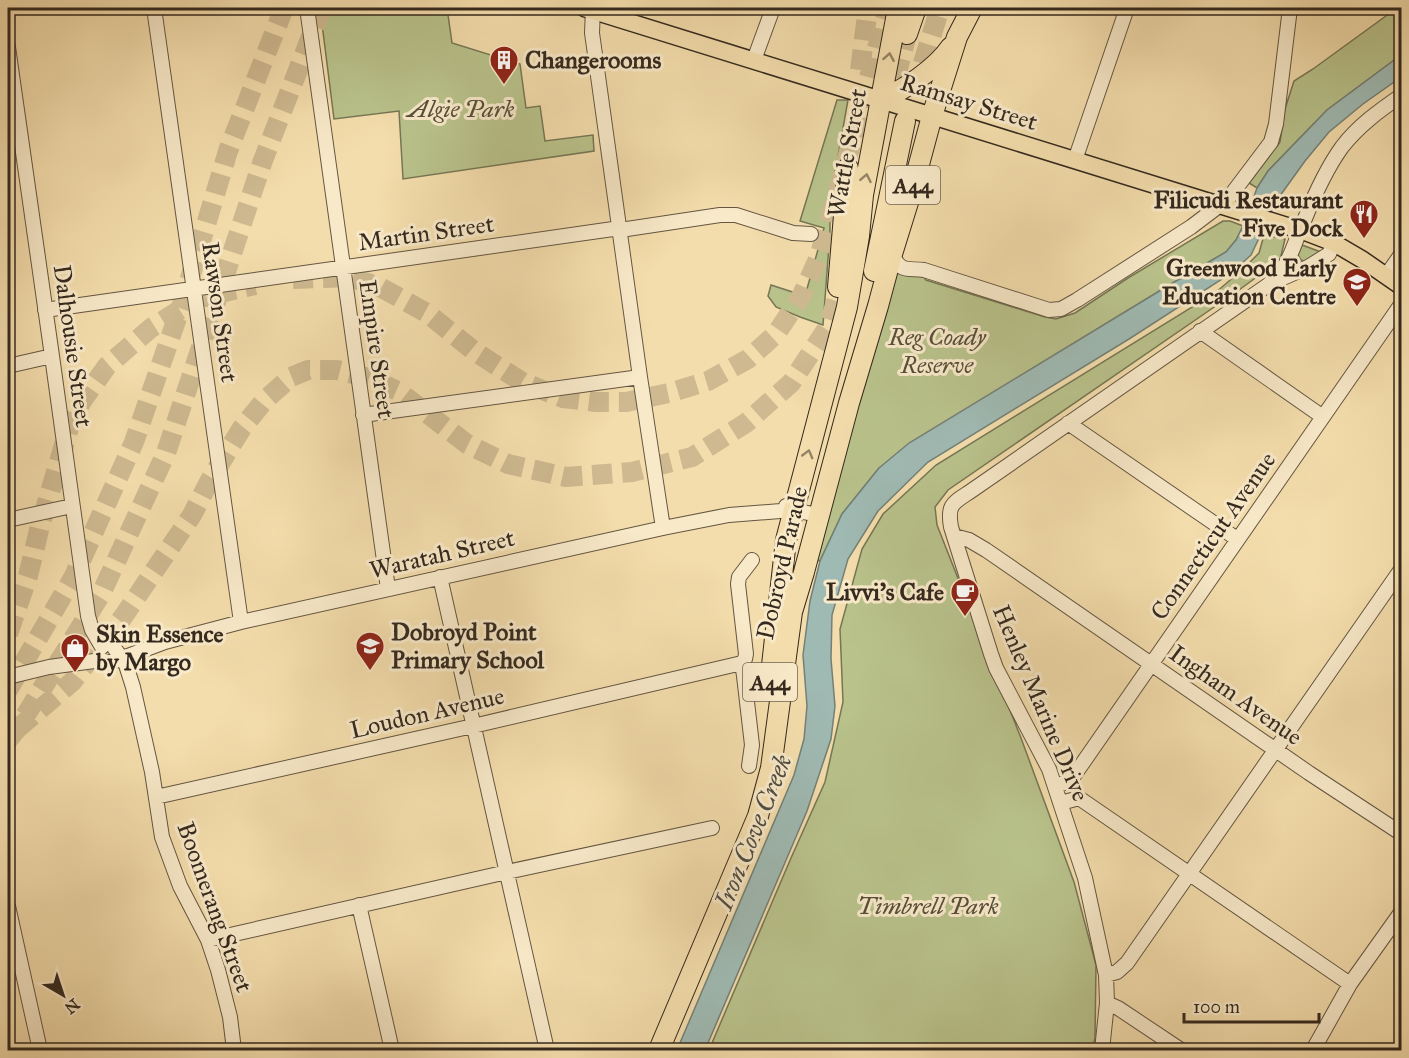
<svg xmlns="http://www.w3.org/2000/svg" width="1409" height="1058" viewBox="0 0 1409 1058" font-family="'IM FELL Great Primer',serif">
<rect width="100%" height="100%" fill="#f4ddac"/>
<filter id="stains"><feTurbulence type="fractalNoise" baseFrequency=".00333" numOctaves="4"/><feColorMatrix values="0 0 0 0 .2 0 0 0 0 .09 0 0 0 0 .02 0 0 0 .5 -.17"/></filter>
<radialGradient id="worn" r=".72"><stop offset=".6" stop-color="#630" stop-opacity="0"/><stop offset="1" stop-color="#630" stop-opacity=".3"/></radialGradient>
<path fill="#b9c28b" stroke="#767654" stroke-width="1.5" d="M320 8H447L452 43 520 64 526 108 540 106 545 141 593 135 594 151 403 179 399 111 334 119Z
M1397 8H1401V55L1327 110 1268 171 1257 188 1249 183 1280 142 1285 109 1294 81 1313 69Z
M837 100H848L830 201V232L823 325 800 317 776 307 768 296 771 285 805 296 824 228 800 221Z
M1223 221H1230L1243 226 1236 240 1226 252 1171 284 1035 367 879 468 842 514 820 561 811 558 895 268 921 274 926 280 1045 317 1056 319 1075 313 1128 278Z
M1264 235 1285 239 1280 260 1239 290 948 490 935 507 937 525 1021 738 1074 882 1096 965 1095 1038 1092 1050H709L791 858 825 782 843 702 840 629 862 549 883 514 936 465 1215 293 1243 269 1259 253Z
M1302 245 1321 252 1306 262 1301 260 1298 255Z"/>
<path fill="#9fbab3" stroke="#748077" stroke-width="1.5" d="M1401 55V77L1363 104 1329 132 1305 161 1277 200 1251 255 1230 274 1129 339 928 462 878 511 848 559 832 615 831 659 835 706 831 739 807 811 705 1050H677L794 775 804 739 807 706 803 655 810 601 820 561 842 514 879 468 909 443 1171 284 1226 252 1236 240 1243 226 1257 188 1268 171 1327 110Z"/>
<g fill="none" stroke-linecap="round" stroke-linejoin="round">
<path stroke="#ceb990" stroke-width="20" stroke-dasharray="20 10" stroke-linecap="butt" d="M860 70 868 8
M888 107 907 34
M905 121 940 8
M293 279 349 277 380 287 427 313 474 351 522 382 563 398 596 402H626L669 393 708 381 748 359 776 334 802 295 819 257 836 199 888 8
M8 634 28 576 40 526 69 428 82 401 107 366 151 328 199 298 255 285
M8 690 74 576 134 442 184 298 228 151 284 8
M17 729 72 682 123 617 192 515 210 480 242 428 264 401 291 377 308 370H337L369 378 398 391 467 444 508 464 566 477 632 472 692 457 746 423 791 383 828 327 846 272
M8 740 17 729 101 594 166 453 262 163 322 8"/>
<g stroke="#645642" stroke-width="16">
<path id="minor" d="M154 8 241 622
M307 8 388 589
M593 8 592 33 640 377 663 528
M8 47 52 356 88 616 92 630 102 647
M754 60 773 8
M1075 160 1127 8
M892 254C901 273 906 268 924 270L1049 310 1061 309 1077 300 1191 227 1228 199 1271 142 1276 124 1290 8
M1386 276 1402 253
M1276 281 1308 267 1329 254 1334 243
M45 310 613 229H627L720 215H736L793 233 811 234
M1200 331 1323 417
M8 366 52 356
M363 415 640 377
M1068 423 1237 539
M786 506 793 510 818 515
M8 520 72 506
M954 536 969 540 986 550 1309 773 1402 834
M440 577 547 1050
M113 646 126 665 133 687 152 772 162 837 180 886 208 940 218 970 230 1017 234 1050
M8 677 49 667 94 661 102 660 109 663 165 642 241 622 663 528 729 515 793 510
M749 766 752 745 744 676 742 663 745 659 746 654 738 584 739 577 752 560
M1055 786 1067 782 1073 777 1402 303
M156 797 473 726 742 663
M1061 803 1079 798 1350 984
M359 905 392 1050
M8 906 40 1050
M208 940 507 872 712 828
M1106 975 1117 972 1127 963 1402 568
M1107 1003 1118 1008 1181 1050
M1102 1050 1107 1003 1106 975 1085 878 1049 769 996 668 991 654 951 527C947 504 953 503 971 491L1268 285C1291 265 1292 247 1304 221 1314 196 1326 169 1342 147 1358 126 1380 110 1402 95
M1313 1050 1350 984 1402 911"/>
</g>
<g stroke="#34291e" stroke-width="19">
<path id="major" d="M584 8 1300 230 1334 243 1363 260 1402 287"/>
</g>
<g stroke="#34291e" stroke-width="22">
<path id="highway" d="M907 34 916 8
M881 100C905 89 936 69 951 47
M874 271 905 121
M838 287 848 168
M770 683 786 540 847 307 859 236 863 195 898 8
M659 1050 758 816 771 768 792 612 804 572 849 403 878 306 892 254 914 183 932 116 957 37 972 8"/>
</g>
<use href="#minor" stroke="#f8e9c9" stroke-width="14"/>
<use href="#major" stroke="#f4ddac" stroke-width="16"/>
<use href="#highway" stroke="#f4ddac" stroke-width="20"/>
</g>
<defs><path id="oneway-chevron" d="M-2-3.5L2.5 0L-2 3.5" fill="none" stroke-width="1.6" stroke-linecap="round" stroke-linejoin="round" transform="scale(1.5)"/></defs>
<g stroke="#948365">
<use href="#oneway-chevron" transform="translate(889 57) rotate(-80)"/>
<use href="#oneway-chevron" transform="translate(866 178) rotate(-79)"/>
<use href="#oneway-chevron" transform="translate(808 454) rotate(-75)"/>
</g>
<defs>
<g id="building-pin" transform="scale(1.5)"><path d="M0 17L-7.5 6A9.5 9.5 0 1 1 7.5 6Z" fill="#8f2418" stroke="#f8e9c9"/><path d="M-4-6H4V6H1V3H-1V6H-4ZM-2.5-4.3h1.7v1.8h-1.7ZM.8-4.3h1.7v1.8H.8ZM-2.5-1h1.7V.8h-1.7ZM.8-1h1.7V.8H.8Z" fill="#fff"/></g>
<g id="restaurant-pin" transform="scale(1.5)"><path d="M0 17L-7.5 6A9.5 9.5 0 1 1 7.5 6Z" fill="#8f2418" stroke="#f8e9c9"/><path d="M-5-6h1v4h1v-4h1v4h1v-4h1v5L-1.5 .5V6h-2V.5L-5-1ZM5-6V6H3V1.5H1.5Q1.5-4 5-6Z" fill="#fff"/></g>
<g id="school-pin" transform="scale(1.5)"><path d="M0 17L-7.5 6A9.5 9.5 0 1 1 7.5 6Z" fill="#8f2418" stroke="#f8e9c9"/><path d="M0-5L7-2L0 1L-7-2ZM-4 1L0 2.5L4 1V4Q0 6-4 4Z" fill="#fff"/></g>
<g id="cafe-pin" transform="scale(1.5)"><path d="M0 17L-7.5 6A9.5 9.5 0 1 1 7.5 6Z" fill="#8f2418" stroke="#f8e9c9"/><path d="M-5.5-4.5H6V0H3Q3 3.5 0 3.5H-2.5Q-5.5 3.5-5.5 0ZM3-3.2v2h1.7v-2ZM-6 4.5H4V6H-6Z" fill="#fff"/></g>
<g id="shop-pin" transform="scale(1.5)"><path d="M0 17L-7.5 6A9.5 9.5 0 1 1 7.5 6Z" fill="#8f2418" stroke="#f8e9c9"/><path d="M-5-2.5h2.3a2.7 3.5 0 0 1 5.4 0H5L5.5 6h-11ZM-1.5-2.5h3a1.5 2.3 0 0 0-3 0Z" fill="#fff"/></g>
</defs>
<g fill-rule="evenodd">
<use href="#building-pin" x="504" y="60"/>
<use href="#restaurant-pin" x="1364" y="214"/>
<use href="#school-pin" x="1357" y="282"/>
<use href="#cafe-pin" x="965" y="592"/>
<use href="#school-pin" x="370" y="646"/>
<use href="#shop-pin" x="75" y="648"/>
</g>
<g text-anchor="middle" stroke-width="6" stroke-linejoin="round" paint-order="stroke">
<g fill="#f8e9c9" stroke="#6f6351" stroke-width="1.5">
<rect x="886" y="166" width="54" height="38" rx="4.5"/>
<rect x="743" y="663" width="54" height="38" rx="4.5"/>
</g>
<g font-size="22" font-weight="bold" fill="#34291e">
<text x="913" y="193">A44</text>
<text x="770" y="690">A44</text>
</g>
<g font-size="24" font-weight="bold" fill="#34291e" stroke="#f8e9c9" text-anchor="start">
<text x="525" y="68">Changerooms</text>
<text x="1343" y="208" text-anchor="end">Filicudi Restaurant<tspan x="1343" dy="28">Five Dock</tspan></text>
<text x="1336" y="276" text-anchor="end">Greenwood Early<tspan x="1336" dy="28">Education Centre</tspan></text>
<text x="944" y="600" text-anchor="end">Livvi's Cafe</text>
<text x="391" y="640">Dobroyd Point<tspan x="391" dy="28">Primary School</tspan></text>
<text x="96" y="642">Skin Essence<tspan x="96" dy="28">by Margo</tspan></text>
</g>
<g font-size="24" fill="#34291e" stroke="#f8e9c9">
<text transform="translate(969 102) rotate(17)" y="8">Ramsay Street</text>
<text transform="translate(847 153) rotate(-80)" y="8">Wattle Street</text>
<text transform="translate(426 233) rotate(-8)" y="8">Martin Street</text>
<text transform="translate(220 312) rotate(82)" y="8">Rawson Street</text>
<text transform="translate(73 346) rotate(82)" y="8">Dalhousie Street</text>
<text transform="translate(377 349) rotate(82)" y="8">Empire Street</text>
<text transform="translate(1213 536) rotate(-55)" y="8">Connecticut Avenue</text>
<text transform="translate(442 554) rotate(-13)" y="8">Waratah Street</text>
<text transform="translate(782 563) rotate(-77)" y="8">Dobroyd Parade</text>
<text transform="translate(1236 695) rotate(35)" y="8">Ingham Avenue</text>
<text transform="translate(1041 703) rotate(67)" y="8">Henley Marine Drive</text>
<text transform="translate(427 713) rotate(-13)" y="8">Loudon Avenue</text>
<text transform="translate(215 907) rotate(70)" y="8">Boomerang Street</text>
</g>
<g font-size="24" font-style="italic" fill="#554f39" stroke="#f8e9c9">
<text x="461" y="117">Algie Park</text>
<text x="937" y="345">Reg Coady<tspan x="937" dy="28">Reserve</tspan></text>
<text x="928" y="914">Timbrell Park</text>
</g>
<g font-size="26" font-style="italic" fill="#4f4d43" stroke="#f8e9c9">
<text transform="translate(753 832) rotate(-68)" y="9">Iron Cove Creek</text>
</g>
</g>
<rect width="1409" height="1058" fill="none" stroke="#f4ddac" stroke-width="30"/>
<rect x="9" y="9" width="1391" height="1040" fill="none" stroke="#34291e" stroke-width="3"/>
<rect x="15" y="15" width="1379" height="1028" fill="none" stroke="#34291e" stroke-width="1.5"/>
<g transform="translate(63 995) rotate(141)" stroke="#f8e9c9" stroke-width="4.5" paint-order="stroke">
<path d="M0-4.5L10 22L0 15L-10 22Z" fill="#34291e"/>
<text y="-9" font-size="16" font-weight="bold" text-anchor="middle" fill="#34291e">N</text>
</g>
<path d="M1184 1013v9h135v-9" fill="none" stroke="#34291e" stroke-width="3"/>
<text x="1193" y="1013" font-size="18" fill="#34291e" stroke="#f8e9c9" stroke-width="4.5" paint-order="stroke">100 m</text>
<rect width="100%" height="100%" filter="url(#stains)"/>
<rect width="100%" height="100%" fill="url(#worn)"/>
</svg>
